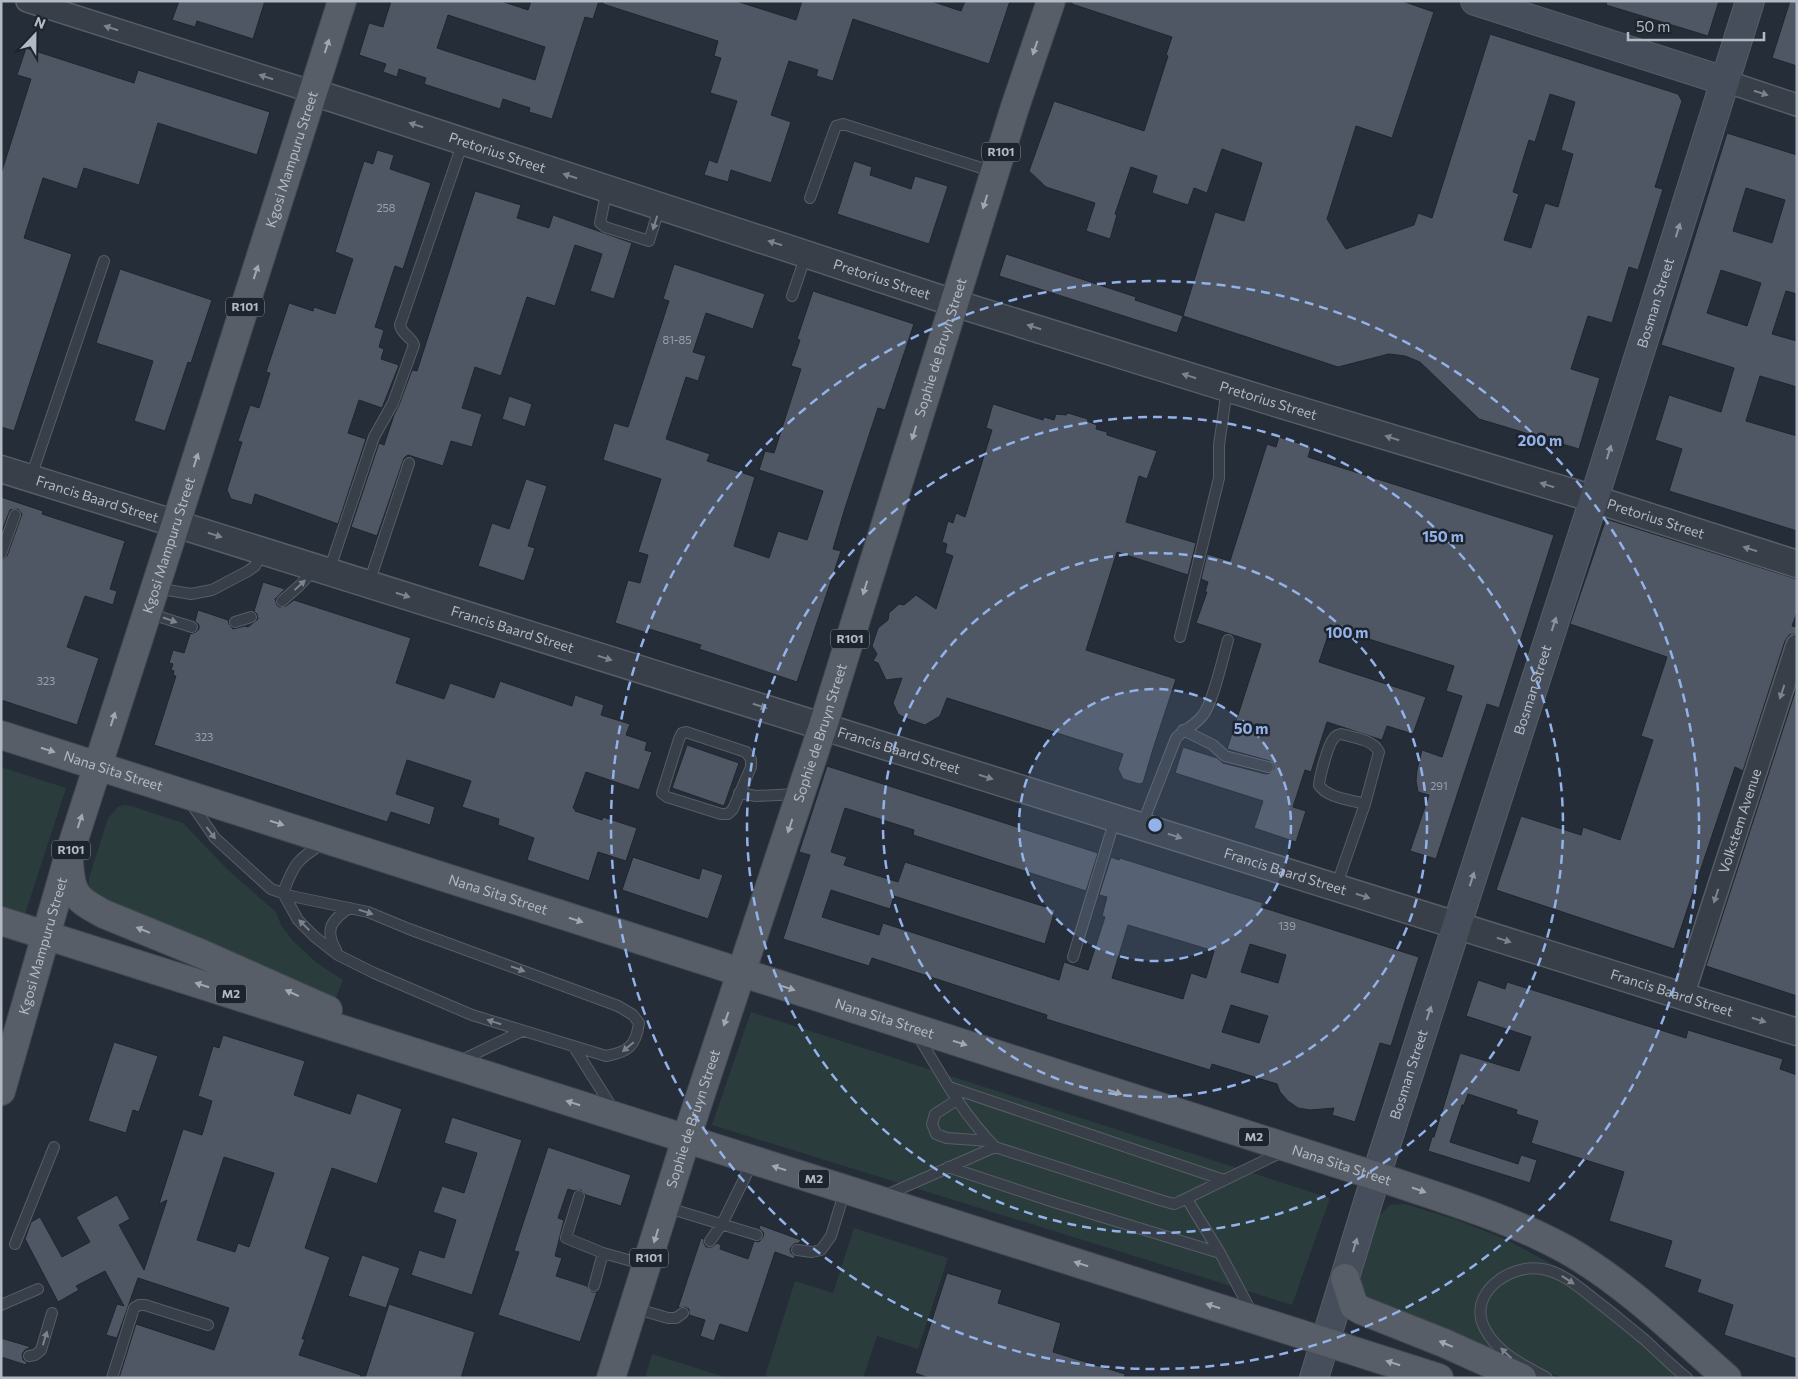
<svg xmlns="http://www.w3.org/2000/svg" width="1798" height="1379" viewBox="0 0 1798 1379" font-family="Commissioner,sans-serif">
<rect width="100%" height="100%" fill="#252d38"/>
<path fill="#2b3c3d" d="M1 767 66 788 24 917 1 910Z
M124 805 131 806 183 823 227 869 276 912 281 925 293 941 317 963 343 980 334 1003 98 896 89 889V878L108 818 118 807Z
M751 1012 1330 1198 1292 1305 712 1125Z
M1405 1204 1454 1219 1505 1239 1559 1268 1614 1306 1693 1378H1563L1364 1295 1358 1281 1360 1265 1378 1217 1390 1205Z
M854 1228 948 1258 918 1349 877 1336 863 1378H771L765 1376 795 1281 833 1293Z
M652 1354 728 1378H645Z"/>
<path fill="#4e5763" stroke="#20262f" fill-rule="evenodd" d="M179 1H265L253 39 197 21 195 27 172 20Z
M391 1H501L528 10 531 1H599L593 19 585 17 552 119 529 112 530 108 503 99 500 109 424 84 426 78 399 69 397 77 383 72 386 64 359 55 369 23 383 27ZM448 15 545 47 535 80 437 48Z
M603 1H736L796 20 802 1H931L961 11 965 1H1010L989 64 853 19 833 81 816 76 818 70 789 61 771 115 791 122 771 183 731 170 728 182 704 175 709 160 717 163 737 101 710 93 721 58 714 56 718 41 603 4Z
M1072 1H1402L1434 12 1392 138 1356 126 1327 219 1346 249 1414 225 1418 213 1432 218 1490 34 1678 94 1682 101 1655 187 1663 189 1638 270 1629 267 1612 323 1588 316 1571 369 1600 378 1579 449 1479 419 1420 362 1405 356 1389 354 1338 367 1183 316 1215 212 1244 221 1262 163 1222 149 1207 193 1194 188 1188 205 1152 193 1157 176 1131 167 1115 214 1117 215 1110 239 1086 231 1095 203 1046 187 1029 171 1054 101 1144 131 1168 56 1166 55 1172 37 1072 4ZM1550 94 1575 102 1561 150 1573 154 1558 207 1545 203 1531 248 1504 240 1519 194 1513 192 1529 140 1535 142Z
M1607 1H1719L1708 36 1606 5Z
M1790 1H1797V66L1772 58Z
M26 48 134 83 138 70 270 112 257 155 158 123 139 185 84 168 77 189 43 178 24 238 72 254 14 431 1 427V174L31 79 17 75Z
M1727 133 1797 155V294L1786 291 1772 334 1797 341V387L1760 376 1746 421 1797 436V531L1669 491 1682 449 1655 440 1669 395 1721 412 1734 368 1661 345ZM1746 188 1785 200 1772 243 1733 231ZM1721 270 1761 283 1747 326 1707 313Z
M377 150 394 155 390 169 431 183 403 269 395 266 375 327 384 330 379 347 384 349 381 359 399 365 382 408 359 400 348 433 366 439 338 524 255 494 252 505 231 499 227 490 242 442 238 441 250 405 259 408 270 373 266 372 289 303 313 311 314 307 335 314 353 259 335 252 364 161 373 164Z
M854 161 872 167 870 175 911 189 915 176 948 186 929 244 837 214Z
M475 191 521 205 517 218 549 228 553 215 632 243 614 299 590 291 602 254 575 245 555 306 527 297 501 376 475 367 462 408 482 414 472 447 451 441 443 466 408 455 404 458 377 536 351 527 379 443 384 445 394 415 399 405 412 370 417 371Z
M1006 254 1136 297 1135 300 1183 316 1177 333 999 276Z
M674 264 765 294 753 329 706 313 693 352 706 356 698 381 686 377 666 439 710 454 707 461 755 477 734 546 769 558 778 531 807 540 823 491 759 470 765 451 774 453 801 369 791 366 800 340 797 339 813 291 914 324 885 410 878 408 845 508 833 549 841 551 797 682 699 649 701 645 649 629 647 633 615 623 628 580 640 583 648 555 638 552 661 479 603 460 614 423 628 427 669 301 663 299Z
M120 269 212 300 191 363 188 362 165 431 134 421 153 361 96 343Z
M509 396 532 404 525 427 502 419Z
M993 404 1043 420 1044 417 1054 420 1056 414 1066 415 1068 413 1088 419 1087 421 1097 425 1096 429 1107 432V435L1157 451 1147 479 1139 476 1126 522 1196 543 1188 575 1117 552 1086 650 1176 679 1153 749 1143 783 1139 784 1123 779 1118 769 1123 754 947 698 940 716 925 725 905 718 898 714 893 703 902 678 886 680 878 663 873 661 877 654 872 646 878 628 888 620 889 613 899 604 904 605 916 595 936 609 953 556 945 553 947 544 942 542 948 521 953 523 956 513 965 517 992 430 986 428Z
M1279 437 1311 447 1308 457 1554 535 1499 708 1487 704 1436 859 1410 851 1429 795 1418 792 1416 781 1417 770 1422 750 1442 757 1462 696 1446 691 1454 666 1331 627 1319 662 1426 697 1413 734 1387 726 1382 740 1327 722 1311 772 1305 770 1293 807 1306 811 1296 842 1254 828 1263 801 1175 773 1183 747 1217 758 1223 763 1266 774 1270 773 1274 769V765L1270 761 1227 749 1261 644 1196 623 1207 592H1205L1208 582 1201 579 1207 554 1230 561 1267 444 1276 447Z
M526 479 547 486 528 546 535 548 524 581 478 566 492 523 509 529Z
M1 497 43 511 42 514 125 541 110 589 117 591 113 605 85 596 67 647 99 658 77 725 1 700V561L7 556 22 514 18 509 10 510 1 533Z
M1606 519 1797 579V612L1792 626 1797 627V633L1789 635 1785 641 1743 771 1735 767 1674 949 1496 890 1521 816 1581 835 1583 827 1620 840 1653 740 1641 736 1667 657 1570 624Z
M263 582 285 589 275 599 277 605 279 607 286 606 294 600 411 638 396 683 444 699 450 683 494 698 500 681 572 706 575 695 604 705 601 715 630 724 626 735 647 742 645 750 652 752 639 790 586 772 573 808 575 809V811L602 820 603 817 637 828 626 861 598 852 589 881 527 860 534 838 498 825 499 819 462 807 471 781 407 760 396 794 435 807 430 825 391 812 387 822 154 745 176 676 173 675 174 671 171 670 173 664 169 663 173 650 184 653 190 634 196 632 199 629V625L195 621 198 610 228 620 229 624 233 629 245 626 248 627 258 619 257 614 254 611Z
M1797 686V996L1706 966Z
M687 745 739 763 724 806 672 788Z
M827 766 1098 853 1086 891 913 835 914 830 845 808 831 852 847 857 844 865 898 882 905 862 1055 910 1045 944 894 896 890 909 831 890 822 917 879 935 883 923 1059 980 1064 962 1088 970 1105 917 1102 916 1107 897 1099 895 1111 857 1119 860 1120 858 1263 903 1261 907 1419 957 1391 1046 1380 1043 1355 1122 1332 1115 1334 1108 1310 1110 1298 1108 1288 1101 1280 1092 1277 1084 1212 1064 1210 1070 1046 1019 1047 1015 872 958 869 966 783 939 810 855 799 852ZM1128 925 1214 951 1206 978 1191 973 1183 999 1112 978ZM1250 944 1286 955 1278 983 1241 972ZM1231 1005 1268 1016 1259 1043 1222 1032Z
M633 857 699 879 702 868 723 875 708 919 622 890Z
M1478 980 1505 989 1507 982 1686 1038 1688 1030 1783 1059 1780 1069 1797 1075V1359L1724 1335 1733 1305 1697 1292 1701 1280 1664 1267 1672 1241 1609 1221 1624 1172 1531 1143 1538 1121 1516 1114 1517 1110 1468 1094 1464 1105H1462L1450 1142 1518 1164 1521 1155 1537 1160 1530 1183 1428 1151 1432 1137H1434L1460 1053 1519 1071 1531 1037 1466 1016Z
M223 1035 305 1061 294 1095 350 1114 357 1093 402 1109 377 1184 332 1168 305 1248 330 1257 302 1339H305L299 1355 361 1375 360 1378H119L136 1324 214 1350 229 1308 138 1278 117 1338 106 1335 117 1304 124 1306 105 1271 76 1286 79 1290 58 1302 25 1239 31 1222 40 1217 62 1257 90 1242 76 1217 117 1195 130 1219 119 1225 144 1270 167 1200 159 1204 183 1129 202 1135 212 1101 198 1096 213 1046 219 1048ZM224 1157 274 1173 249 1247 238 1243 235 1252 197 1240Z
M114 1042 158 1056 139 1112 133 1110 126 1133 88 1121Z
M452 1117 522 1140 472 1295 411 1275 419 1250 444 1258 456 1220 433 1212 442 1186 464 1193 477 1153 444 1143Z
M548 1147 631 1175 621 1206 586 1195 581 1190 574 1191 568 1189 558 1218 564 1220 555 1256 562 1258 556 1276 587 1286 592 1292H597L580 1342 498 1315 519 1252 514 1251Z
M760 1225 801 1240 799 1243 794 1244 790 1249 791 1253 795 1256 794 1259 775 1252 748 1333 720 1324 714 1341 700 1336 705 1320 689 1315V1309L685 1307 678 1308 701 1238 704 1239V1243L706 1247H712L717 1243 721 1245 720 1249 748 1259 754 1241 759 1242 763 1237 764 1233 759 1228Z
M362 1255 400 1268 386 1308 348 1296Z
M947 1273 1002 1290 998 1303 1061 1323 1053 1352 1125 1374 1124 1378H929L915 1373Z
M389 1304 475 1332 461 1378H365Z
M1 1338 31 1347 25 1350 22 1354 23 1360 27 1362 26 1365 1 1357Z"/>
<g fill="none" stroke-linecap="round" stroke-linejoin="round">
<g stroke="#575d66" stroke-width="12">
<path id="service" d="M607 189 600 223 605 227 649 241 660 206
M810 198 836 126 843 124 994 172
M792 296 806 255
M31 477 104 261
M1 554 15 515
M329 571 374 437 393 403 414 345C412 337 401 334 400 325L463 142
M369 583 409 463
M156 588 191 594 212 590 248 571 255 566 263 551
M282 601 299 586 315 569
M148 613 192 627
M235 622 251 617
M1180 637 1219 478V445L1227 389
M1183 730 1213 745 1225 756 1268 767
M686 732 746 752 751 759V767L733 809 728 814H721L667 797 662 793 679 739 682 733Z
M739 793 756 796 798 794
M190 802 215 838 271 889 291 896 368 912 409 929 618 1006 633 1015 639 1023C636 1046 628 1052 606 1056L472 1015 374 973 338 955 315 937 298 920 283 893C294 864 297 859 324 843
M1142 825 1176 738C1184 729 1196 725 1203 715 1213 703 1223 657 1228 640
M1336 887 1365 804 1379 752C1374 740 1353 737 1341 734 1337 735 1336 735 1334 738 1328 744 1320 776 1319 785 1327 798 1351 800 1365 804
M336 950C324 929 332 920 349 908
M1073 957 1115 819
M918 1036C942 1076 962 1113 995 1147L1163 1201 1174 1204 1179 1202 1284 1151
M574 1047 613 1109
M460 1061 522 1031
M949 1087 1224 1180
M957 1100 935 1114 932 1124 936 1134 947 1138 989 1141
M948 1167 1057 1203 1220 1253
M579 1196 566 1238 603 1253 646 1265
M884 1196 995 1147
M1187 1199 1220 1253 1252 1313
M665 1207 757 1235
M710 1241 722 1224 753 1161
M15 1244 54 1147
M797 1250 812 1252 821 1250 831 1236 845 1190
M594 1286 603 1253
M1 1305 38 1289
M634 1308 668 1318H676L683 1313
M29 1356 35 1355 41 1350 52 1313
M112 1378 134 1308 139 1305H145L208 1325
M1547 1378C1524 1365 1498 1354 1485 1329 1466 1294 1510 1263 1542 1269 1562 1272 1579 1287 1594 1299 1611 1312 1628 1326 1645 1340 1659 1353 1672 1366 1687 1378"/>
</g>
<g stroke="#575d66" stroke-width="24">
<g id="minor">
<path d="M27 1 313 92"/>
<path d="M1725 81 1797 105"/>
<path id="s1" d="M1683 996 1797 645"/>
</g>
</g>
<g stroke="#575d66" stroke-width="29">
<g id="tertiary">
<path id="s2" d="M313 92 954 303 1269 401 1594 499 1797 564"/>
<path id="s3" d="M1 469 1797 1032"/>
</g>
</g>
<g stroke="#575d66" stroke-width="30">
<g id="secondary">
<path d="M1475 1 1725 81"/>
<path id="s4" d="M1314 1378 1376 1176 1594 499 1750 1"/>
</g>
</g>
<g stroke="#424851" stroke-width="30">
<g id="primary">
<path id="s5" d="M1 735 1376 1176C1441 1198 1507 1217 1567 1250 1626 1284 1676 1333 1727 1378"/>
<path d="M69 862C71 895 76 899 104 914L202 954 328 1010"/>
<path d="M1 921 1439 1378"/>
<path id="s6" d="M1 1091 69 855 176 523 342 1"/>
<path d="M1345 1278 1354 1306 1361 1310 1444 1343 1522 1378"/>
<path id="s7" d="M611 1378 686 1139 823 726 1015 107 1051 1"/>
</g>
</g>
<use href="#service" stroke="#383f48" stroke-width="10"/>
<use href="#minor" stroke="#383f48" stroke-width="21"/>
<use href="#tertiary" stroke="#383f48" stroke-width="26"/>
<use href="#secondary" stroke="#474e5b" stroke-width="28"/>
<use href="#primary" stroke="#575e68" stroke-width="28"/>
</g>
<defs><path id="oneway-solid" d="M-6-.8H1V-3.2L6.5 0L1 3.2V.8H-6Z" transform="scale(1.25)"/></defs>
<g fill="#7c838c">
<use href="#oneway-solid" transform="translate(111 28) rotate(-162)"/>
<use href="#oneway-solid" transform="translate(266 77) rotate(-162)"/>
<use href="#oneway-solid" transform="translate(1761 93) rotate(18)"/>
<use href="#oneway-solid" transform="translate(416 125) rotate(-162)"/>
<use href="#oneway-solid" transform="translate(570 176) rotate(-162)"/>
<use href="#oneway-solid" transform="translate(655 223) rotate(107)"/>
<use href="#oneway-solid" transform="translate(775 243) rotate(-162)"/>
<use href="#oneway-solid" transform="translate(1034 327) rotate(-163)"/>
<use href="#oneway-solid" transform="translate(1189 376) rotate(-163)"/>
<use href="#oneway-solid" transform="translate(1392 438) rotate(-163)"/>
<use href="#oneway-solid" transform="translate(1547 485) rotate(-163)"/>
<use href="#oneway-solid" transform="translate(215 535) rotate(17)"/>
<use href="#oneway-solid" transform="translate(1750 549) rotate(-162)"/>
<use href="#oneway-solid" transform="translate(300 585) rotate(-43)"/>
<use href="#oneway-solid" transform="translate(403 595) rotate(17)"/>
<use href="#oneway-solid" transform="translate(170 620) rotate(19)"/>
<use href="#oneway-solid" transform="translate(605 658) rotate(17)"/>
<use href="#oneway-solid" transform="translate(1782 692) rotate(108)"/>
<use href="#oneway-solid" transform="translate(760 706) rotate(17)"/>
<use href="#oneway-solid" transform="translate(986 777) rotate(17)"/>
<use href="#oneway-solid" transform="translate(211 833) rotate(53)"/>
<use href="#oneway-solid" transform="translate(1175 836) rotate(17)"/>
<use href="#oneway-solid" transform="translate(1363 896) rotate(18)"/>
<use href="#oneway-solid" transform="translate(1716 896) rotate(108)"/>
<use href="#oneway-solid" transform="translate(366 912) rotate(17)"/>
<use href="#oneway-solid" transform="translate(304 925) rotate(-135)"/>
<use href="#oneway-solid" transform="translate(1504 940) rotate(17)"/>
<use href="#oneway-solid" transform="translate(518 969) rotate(20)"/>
<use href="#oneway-solid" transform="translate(1759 1020) rotate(17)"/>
<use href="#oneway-solid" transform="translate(494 1022) rotate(-163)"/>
<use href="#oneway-solid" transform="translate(628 1047) rotate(140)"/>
<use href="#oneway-solid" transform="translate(1568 1280) rotate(33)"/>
<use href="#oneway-solid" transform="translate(45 1338) rotate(-73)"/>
<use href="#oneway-solid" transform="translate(1506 1353) rotate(-137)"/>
</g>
<g fill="#a1a8b2">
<use href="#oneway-solid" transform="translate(327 46) rotate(-72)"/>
<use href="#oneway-solid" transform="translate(1035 48) rotate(109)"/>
<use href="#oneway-solid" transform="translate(985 202) rotate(107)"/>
<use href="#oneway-solid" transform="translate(256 272) rotate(-72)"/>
<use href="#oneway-solid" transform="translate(914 433) rotate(107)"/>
<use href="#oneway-solid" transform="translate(196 460) rotate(-72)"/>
<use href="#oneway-solid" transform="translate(865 588) rotate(107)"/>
<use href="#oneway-solid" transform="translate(113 719) rotate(-72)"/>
<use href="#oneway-solid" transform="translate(48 750) rotate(18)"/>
<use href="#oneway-solid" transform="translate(80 821) rotate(-72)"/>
<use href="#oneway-solid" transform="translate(277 823) rotate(18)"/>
<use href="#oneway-solid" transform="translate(790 826) rotate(108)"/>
<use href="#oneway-solid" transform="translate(576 920) rotate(18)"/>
<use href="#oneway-solid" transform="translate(143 930) rotate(-158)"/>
<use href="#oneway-solid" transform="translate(202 985) rotate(-162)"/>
<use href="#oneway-solid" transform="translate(788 988) rotate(18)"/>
<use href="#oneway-solid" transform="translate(292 993) rotate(-155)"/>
<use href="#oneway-solid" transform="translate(726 1019) rotate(109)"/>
<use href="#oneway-solid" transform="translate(960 1043) rotate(18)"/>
<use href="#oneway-solid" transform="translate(1115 1092) rotate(18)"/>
<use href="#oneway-solid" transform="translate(573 1103) rotate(-162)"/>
<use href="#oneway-solid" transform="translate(779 1168) rotate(-162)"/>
<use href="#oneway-solid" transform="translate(1419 1190) rotate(19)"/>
<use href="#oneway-solid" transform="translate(656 1236) rotate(107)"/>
<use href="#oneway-solid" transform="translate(1081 1264) rotate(-162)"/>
<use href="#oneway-solid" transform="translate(1213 1306) rotate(-162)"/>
<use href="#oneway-solid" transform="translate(1446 1344) rotate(-157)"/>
<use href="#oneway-solid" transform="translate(1393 1363) rotate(-163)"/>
</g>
<g fill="#8e949f">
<use href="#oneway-solid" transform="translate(1678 230) rotate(-73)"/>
<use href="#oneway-solid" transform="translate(1609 452) rotate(-73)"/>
<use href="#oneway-solid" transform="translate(1554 624) rotate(-72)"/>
<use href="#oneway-solid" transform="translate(1472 879) rotate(-72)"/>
<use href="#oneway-solid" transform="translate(1429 1013) rotate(-72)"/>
<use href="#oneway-solid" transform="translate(1355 1245) rotate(-73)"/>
</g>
<circle cx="1155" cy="825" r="136" fill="#93b2ea" fill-opacity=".12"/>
<g fill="none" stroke="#93b2ea" stroke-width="2.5" stroke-dasharray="9 6">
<circle cx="1155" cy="825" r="136"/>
<circle cx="1155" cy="825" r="272"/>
<circle cx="1155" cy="825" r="408"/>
<circle cx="1155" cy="825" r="544"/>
</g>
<g text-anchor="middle" stroke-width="5" stroke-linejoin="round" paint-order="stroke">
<g font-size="11" fill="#9aa1ac">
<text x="386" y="212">258</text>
<text x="677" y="344">81-85</text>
<text x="46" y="685">323</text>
<text x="204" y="741">323</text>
<text x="1439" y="790">291</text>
<text x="1287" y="930">139</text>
</g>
<g fill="#1e242d" stroke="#878d97" stroke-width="1">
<rect x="982" y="142.5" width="38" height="19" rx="4"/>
<rect x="226" y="297.5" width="38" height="19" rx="4"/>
<rect x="831" y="629.5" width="38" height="19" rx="4"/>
<rect x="52" y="840.5" width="38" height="19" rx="4"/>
<rect x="216" y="984.5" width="30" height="19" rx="4"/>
<rect x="1239" y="1127.5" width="30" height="19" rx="4"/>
<rect x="799" y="1169.5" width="30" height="19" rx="4"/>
<rect x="630" y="1248.5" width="38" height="19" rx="4"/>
</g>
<g font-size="12" font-weight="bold" fill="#b4bac4">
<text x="1001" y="156">R101</text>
<text x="245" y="311">R101</text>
<text x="850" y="643">R101</text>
<text x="71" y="854">R101</text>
<text x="231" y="998">M2</text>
<text x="1254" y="1141">M2</text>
<text x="814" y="1183">M2</text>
<text x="649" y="1262">R101</text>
</g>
<g font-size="14" fill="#b4bac4" stroke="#1e242d">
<text dy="5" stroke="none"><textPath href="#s2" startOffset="194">Pretorius Street</textPath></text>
<text dy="5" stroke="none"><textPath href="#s6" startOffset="976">Kgosi Mampuru Street</textPath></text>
<text dy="5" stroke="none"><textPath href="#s2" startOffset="599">Pretorius Street</textPath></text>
<text dy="5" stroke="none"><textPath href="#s4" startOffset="1128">Bosman Street</textPath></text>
<text dy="5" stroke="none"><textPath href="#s7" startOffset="1082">Sophie de Bruyn Street</textPath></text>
<text dy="5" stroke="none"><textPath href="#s2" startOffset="1004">Pretorius Street</textPath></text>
<text dy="5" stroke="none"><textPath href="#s3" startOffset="101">Francis Baard Street</textPath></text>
<text dy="5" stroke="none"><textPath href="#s2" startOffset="1409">Pretorius Street</textPath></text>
<text dy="5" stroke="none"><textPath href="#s6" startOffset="571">Kgosi Mampuru Street</textPath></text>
<text dy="5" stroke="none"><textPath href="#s3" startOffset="536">Francis Baard Street</textPath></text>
<text dy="5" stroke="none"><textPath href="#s4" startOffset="722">Bosman Street</textPath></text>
<text dy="5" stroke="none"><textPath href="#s7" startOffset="678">Sophie de Bruyn Street</textPath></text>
<text dy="5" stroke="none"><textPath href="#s3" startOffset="941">Francis Baard Street</textPath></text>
<text dy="5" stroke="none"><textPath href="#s5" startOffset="118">Nana Sita Street</textPath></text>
<text dy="5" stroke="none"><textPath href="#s1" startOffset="184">Volkstem Avenue</textPath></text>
<text dy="5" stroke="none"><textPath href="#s3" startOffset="1346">Francis Baard Street</textPath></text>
<text dy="5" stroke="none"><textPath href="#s5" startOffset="522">Nana Sita Street</textPath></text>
<text dy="5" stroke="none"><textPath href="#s6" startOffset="151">Kgosi Mampuru Street</textPath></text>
<text dy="5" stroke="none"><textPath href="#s3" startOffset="1751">Francis Baard Street</textPath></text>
<text dy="5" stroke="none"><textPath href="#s5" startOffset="928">Nana Sita Street</textPath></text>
<text dy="5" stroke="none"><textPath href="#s4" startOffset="318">Bosman Street</textPath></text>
<text dy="5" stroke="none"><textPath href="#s7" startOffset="272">Sophie de Bruyn Street</textPath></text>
<text dy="5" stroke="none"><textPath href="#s5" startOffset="1408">Nana Sita Street</textPath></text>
</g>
</g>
<circle cx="1155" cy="825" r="8" fill="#93b2ea" stroke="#1e242d" stroke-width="2.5"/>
<g font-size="15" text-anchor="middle" font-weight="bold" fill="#93b2ea" stroke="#1e242d" stroke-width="5" stroke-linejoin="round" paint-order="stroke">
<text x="1540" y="446">200 m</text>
<text x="1443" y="542">150 m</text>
<text x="1347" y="638">100 m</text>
<text x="1251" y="734">50 m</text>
</g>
<rect width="1798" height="1379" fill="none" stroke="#b4bac4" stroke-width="5"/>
<g transform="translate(35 35) rotate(22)" stroke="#1e242d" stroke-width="4" paint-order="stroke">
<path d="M0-4L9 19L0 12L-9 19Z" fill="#b4bac4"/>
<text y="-8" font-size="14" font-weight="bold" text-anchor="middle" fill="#b4bac4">N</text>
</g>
<path d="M1628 32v8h136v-8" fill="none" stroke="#b4bac4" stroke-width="2.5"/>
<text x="1636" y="32" font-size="15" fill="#b4bac4" stroke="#1e242d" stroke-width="4" paint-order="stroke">50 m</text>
</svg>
